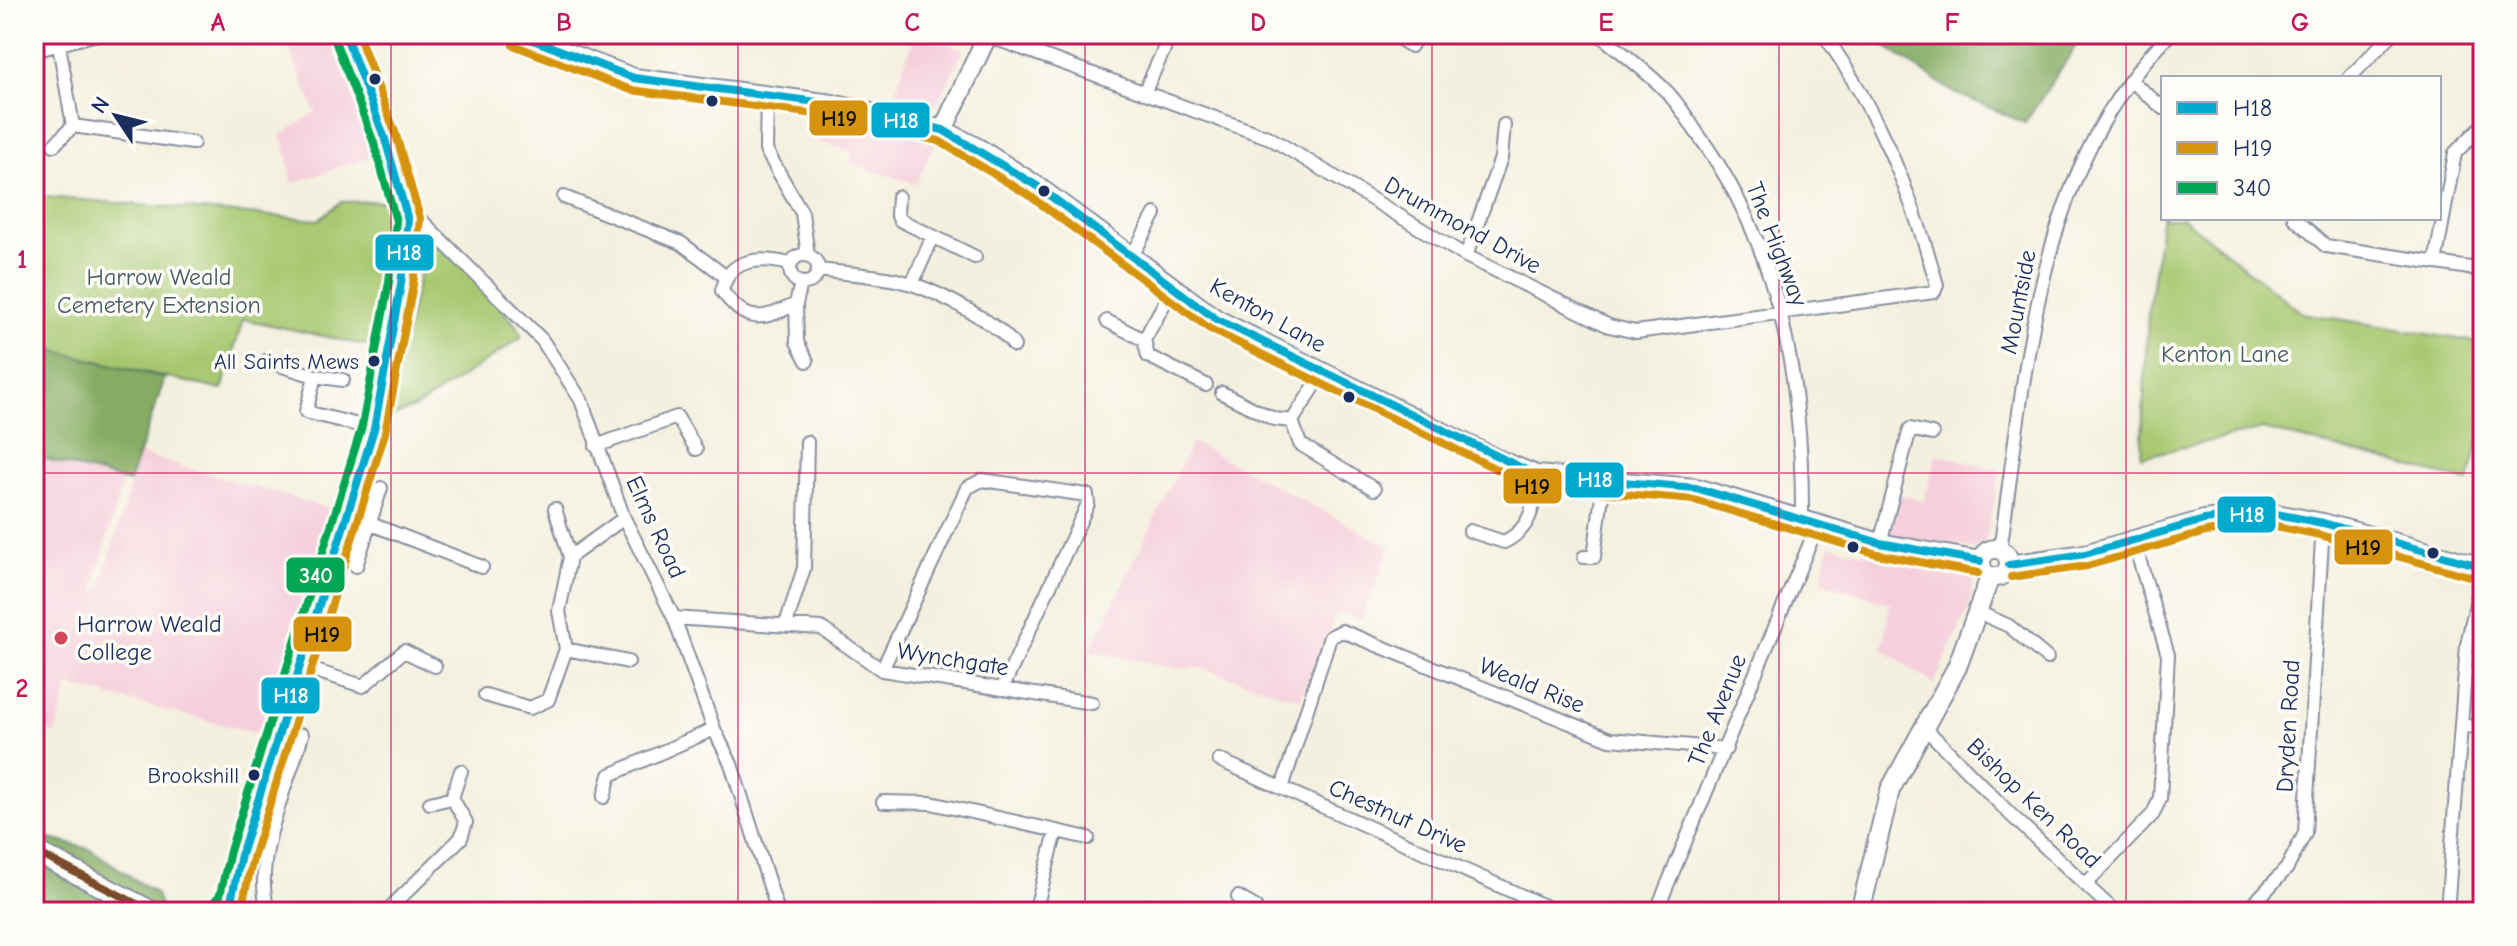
<svg xmlns="http://www.w3.org/2000/svg" width="2517" height="946" viewBox="0 0 2517 946" font-family="'Comic Neue',sans-serif">
<rect width="100%" height="100%" fill="#fdfcf7"/>
<filter id="ink" filterUnits="userSpaceOnUse"><feTurbulence type="fractalNoise" baseFrequency=".0125" numOctaves="2"/><feDisplacementMap in="SourceGraphic" scale="16" xChannelSelector="R" yChannelSelector="G"/><feConvolveMatrix kernelMatrix="1 2 1 2 8 2 1 2 1" color-interpolation-filters="sRGB"/></filter>
<filter id="wash" filterUnits="userSpaceOnUse"><feTurbulence type="fractalNoise" baseFrequency=".006" numOctaves="4" result="noise"/><feDisplacementMap in="SourceGraphic" scale="32" xChannelSelector="R" yChannelSelector="G"/><feGaussianBlur stdDeviation="1.8" result="paint"/><feColorMatrix in="noise" values="0 0 0 0 0 0 0 0 0 0 0 0 0 0 0 0 0 1.4 0 .05"/><feComposite in="paint" operator="in"/></filter>
<g filter="url(#wash)">
<rect width="100%" height="100%" fill="#f4f0df"/>
<path fill="#f5cfdb" d="M282 34H338L382 153 293 183 282 135 316 112Z
M915 36 964 49 934 109 921 114 890 105Z
M818 112 933 138 936 141 916 184 851 164V151L819 142Z
M1192 442 1391 547 1361 619 1337 613 1300 699 1198 667 1178 669 1090 651Z
M139 454 335 510 274 716 263 728 268 736 69 686 55 734 34 724V457L122 482 94 588 100 591Z
M1937 454 2001 470 1985 543 1975 549 1888 534 1899 495 1924 501Z
M1829 545 1974 579 1970 605 1934 684 1883 650 1890 603 1821 582Z"/>
<path fill="#a7c870" stroke="#617c67" stroke-width="2" d="M34 196 318 220 341 202 384 201 389 230 374 347 243 319 222 390 34 346Z
M2163 208V218H2183L2302 313 2483 343V422L2469 482 2263 429 2141 457 2148 313Z
M439 244 462 264 520 330 521 338 418 406 385 420 425 251Z"/>
<path fill="#85ac62" stroke="#506e60" stroke-width="2" d="M1867 34H2084L2025 123 1953 92Z
M34 346 165 378 129 482 34 456Z
M34 835 90 849 156 894 162 912H34Z"/>
</g>
<g filter="url(#ink)">
<g fill="none" stroke-linecap="round" stroke-linejoin="round">
<g stroke="#88909e" stroke-width="16">
<path id="street" d="M1392 34 1411 46 1418 34
M1599 34C1621 52 1644 69 1664 89 1677 101 1687 118 1697 133 1780 245 1803 382 1802 519
M988 36 1270 138 1466 256 1609 326 1636 332 1934 292 1937 285C1911 192 1879 114 1824 34
M59 45 73 126 193 143
M34 51 97 34
M2349 78 2392 34
M2130 80 2163 108
M1144 93 1171 34
M767 95 766 150 802 213 808 255
M54 145 73 126
M564 197 681 243 725 276
M898 197 897 214 900 220 975 257
M2294 218 2326 246 2483 270
M408 220 423 222 542 340 581 400 624 518 674 618 714 729 731 764 778 912
M790 269a14 14 0 1 1 28 0a14 14 0 1 1-28 0Z
M1132 256 1155 214
M1466 256 1501 158 1504 125
M2435 263 2455 153 2483 125
M790 264C761 257 729 257 722 291 747 324 760 321 796 304L801 283
M818 270C848 274 883 275 912 284 937 292 1001 324 1014 346
M912 284 933 236
M796 304 797 342 807 361
M1107 321 1144 340 1148 356 1206 385
M1144 340 1173 288
M266 361 315 376 343 380
M315 376 306 412 374 429
M1222 393 1274 419 1292 421 1300 444 1374 489
M1292 421 1323 373
M596 446 677 417 696 449
M555 509 570 557
M371 524 482 567
M1470 531 1504 542C1533 528 1534 505 1536 475
M1880 543 1910 429 1932 434
M2000 550C2027 370 2034 170 2170 34
M1584 557H1594L1604 480
M356 566 381 488
M1980 613 2009 626 2047 658
M674 618 821 628 882 670 1092 703
M786 624 804 568 807 442
M566 649 628 662
M300 666 363 686 404 651 435 666
M882 670 967 488 982 480 1087 495 1088 504 1002 689
M485 695 530 708 548 700 566 649 559 611 570 557 624 518
M1923 726 2011 815 2115 912
M2462 726 2483 727
M1219 760 1558 912
M1282 788 1330 637 1342 631 1610 739 1726 749
M604 797 610 775 714 729
M452 798 461 771
M883 802 931 803 1088 838
M2086 884 2153 814 2160 798 2168 655 2133 539
M1238 897 1255 907V912
M269 912C250 861 288 785 302 735
M386 912 461 838 466 822 452 798 430 803
M1035 912 1056 832
M1656 912 1818 524
M2246 912 2287 868 2305 833 2323 523
M2447 912 2467 645 2483 571"/>
</g>
<g stroke="#88909e" stroke-width="22">
<path id="secondary" d="M517 34 634 78 832 104 943 130 978 148 1037 186 1216 319 1497 459 1536 475 1696 488 1880 543 1980 561
M943 130 988 34
M1981 563a14 14 0 1 1 28 0a14 14 0 1 1-28 0Z
M2009 565 2085 554 2204 520 2266 512 2323 523 2483 567
M1860 912 1890 790 1957 667 1990 577"/>
</g>
<g stroke="#88909e" stroke-width="24">
<path id="primary" d="M34 851 152 912
M233 912 231 901 241 855 374 429 401 284 408 220 385 139 345 34"/>
</g>
<use href="#street" stroke="#fff" stroke-width="12"/>
<use href="#secondary" stroke="#fff" stroke-width="18"/>
<use href="#primary" stroke="#fff" stroke-width="20"/>
<g stroke="#fdfcf7" stroke-width="14">
<path id="bus-1" d="M517 34 634 78 832 104 943 130 1037 186 1216 319 1536 475 1696 488 1880 543 1980 561
M2009 565 2085 554 2204 520 2266 512 2323 523 2483 567
M221 912 231 901 241 855 374 429 401 284 408 220 385 139 345 34"/>
</g>
<g stroke="#fdfcf7" stroke-width="14">
<path id="bus-2" d="M513 45 631 90 830 116 939 141 1030 196 1210 329 1531 486 1694 500 1877 554 1978 573
M2011 577 2087 566 2206 532 2266 524 2320 535 2480 579
M245 910 243 901 253 858 385 433 413 285 420 218 396 135 358 34"/>
</g>
<g stroke="#fdfcf7" stroke-width="14">
<path id="bus-3" d="M212 904 220 895 230 851 362 426 389 282 396 221 374 143 334 38"/>
</g>
<g stroke="#fdfcf7" stroke-width="14">
<path id="bus-4" d="M34 851 152 912"/>
</g>
<use href="#bus-1" stroke="#00a9ce" stroke-width="8"/>
<use href="#bus-2" stroke="#d6940e" stroke-width="8"/>
<use href="#bus-3" stroke="#00a651" stroke-width="8"/>
<use href="#bus-4" stroke="#7a4b2a" stroke-width="8"/>
</g>
</g>
<path fill="none" stroke="#c2185b" stroke-width="2" stroke-opacity="0.55" d="M391 34V912M738 34V912M1085 34V912M1432 34V912M1779 34V912M2126 34V912M34 473H2483"/>
<g fill="#1b2f5e" stroke="#fdfcf7" stroke-width="3">
<circle cx="375" cy="79" r="7"/>
<circle cx="712" cy="101" r="7"/>
<circle cx="1044" cy="191" r="7"/>
<circle cx="374" cy="361" r="7"/>
<circle cx="1349" cy="397" r="7"/>
<circle cx="1853" cy="547" r="7"/>
<circle cx="2433" cy="553" r="7"/>
<circle cx="254" cy="775" r="7"/>
</g>
<circle fill="#d1495b" stroke="#fdfcf7" stroke-width="3" cx="61" cy="638" r="8"/>
<g text-anchor="middle" stroke-width="7" stroke-linejoin="round" paint-order="stroke">
<g font-size="22" fill="#1b2f5e" stroke="#fdfcf7" text-anchor="end">
<text x="359" y="369">All Saints Mews</text>
<text x="239" y="783">Brookshill</text>
</g>
<g font-size="24" fill="#1b2f5e" stroke="#fdfcf7">
<text transform="translate(1463 225) rotate(29)" y="8">Drummond Drive</text>
<text transform="translate(1777 244) rotate(69)" y="8">The Highway</text>
<text transform="translate(2018 302) rotate(-79)" y="8">Mountside</text>
<text transform="translate(1268 315) rotate(29)" y="8">Kenton Lane</text>
<text transform="translate(656 527) rotate(65)" y="8">Elms Road</text>
<text transform="translate(953 659) rotate(9)" y="8">Wynchgate</text>
<text transform="translate(1532 685) rotate(22)" y="8">Weald Rise</text>
<text transform="translate(1717 710) rotate(-68)" y="8">The Avenue</text>
<text transform="translate(2288 726) rotate(-87)" y="8">Dryden Road</text>
<text transform="translate(2034 803) rotate(44)" y="8">Bishop Ken Road</text>
<text transform="translate(1398 816) rotate(24)" y="8">Chestnut Drive</text>
</g>
<g font-size="24" fill="#455d63" stroke="#fdfcf7">
<text x="159" y="285">Harrow Weald<tspan x="159" dy="28">Cemetery Extension</tspan></text>
<text x="2225" y="362">Kenton Lane</text>
</g>
<g font-size="24" fill="#1b2f5e" stroke="#fdfcf7" text-anchor="start">
<text x="77" y="632">Harrow Weald<tspan x="77" dy="28">College</tspan></text>
</g>
</g>
<g stroke="#fdfcf7" stroke-width="3">
<rect x="808" y="99" width="61" height="38" rx="8" fill="#d6940e"/>
<rect x="870" y="101" width="61" height="38" rx="8" fill="#00a9ce"/>
<rect x="374" y="233" width="61" height="39" rx="8" fill="#00a9ce"/>
<rect x="1564" y="461" width="61" height="38" rx="8" fill="#00a9ce"/>
<rect x="1502" y="467" width="61" height="38" rx="8" fill="#d6940e"/>
<rect x="2216" y="495" width="61" height="39" rx="8" fill="#00a9ce"/>
<rect x="2333" y="528" width="61" height="38" rx="8" fill="#d6940e"/>
<rect x="285" y="556" width="61" height="38" rx="8" fill="#00a651"/>
<rect x="292" y="615" width="61" height="38" rx="8" fill="#d6940e"/>
<rect x="260" y="676" width="61" height="39" rx="8" fill="#00a9ce"/>
</g>
<g font-size="22" text-anchor="middle" font-weight="bold" fill="#fff">
<text x="901" y="128">H18</text>
<text x="404" y="260">H18</text>
<text x="1595" y="487">H18</text>
<text x="2247" y="522">H18</text>
<text x="316" y="583">340</text>
<text x="291" y="703">H18</text>
</g>
<g font-size="22" text-anchor="middle" font-weight="bold" fill="#111">
<text x="839" y="126">H19</text>
<text x="1532" y="494">H19</text>
<text x="2363" y="555">H19</text>
<text x="322" y="642">H19</text>
</g>
<rect width="2517" height="946" fill="none" stroke="#fdfcf7" stroke-width="88"/>
<rect x="2161" y="76" width="280" height="144" fill="#fdfcf7" stroke="#a3aaba" stroke-width="2"/>
<rect x="2177" y="102" width="40" height="12" fill="#00a9ce" stroke="#a3aaba" stroke-width="2"/>
<text x="2233" y="116" font-size="24" fill="#1b2f5e">H18</text>
<rect x="2177" y="142" width="40" height="12" fill="#d6940e" stroke="#a3aaba" stroke-width="2"/>
<text x="2233" y="156" font-size="24" fill="#1b2f5e">H19</text>
<rect x="2177" y="182" width="40" height="12" fill="#00a651" stroke="#a3aaba" stroke-width="2"/>
<text x="2233" y="196" font-size="24" fill="#1b2f5e">340</text>
<g transform="translate(116 116) rotate(305)" stroke="#fdfcf7" stroke-width="6" paint-order="stroke">
<path d="M0-6L14 30L0 20L-14 30Z" fill="#1b2f5e"/>
<text y="-12" font-size="22" font-weight="bold" text-anchor="middle" fill="#1b2f5e">N</text>
</g>
<rect x="44" y="44" width="2429" height="858" fill="none" stroke="#c2185b" stroke-width="3"/>
<g font-size="26" text-anchor="middle" font-weight="bold" fill="#c2185b">
<text x="218" y="31">A</text>
<text x="564" y="31">B</text>
<text x="912" y="31">C</text>
<text x="1258" y="31">D</text>
<text x="1606" y="31">E</text>
<text x="1952" y="31">F</text>
<text x="2300" y="31">G</text>
<text x="22" y="268">1</text>
<text x="22" y="697">2</text>
</g>
</svg>
